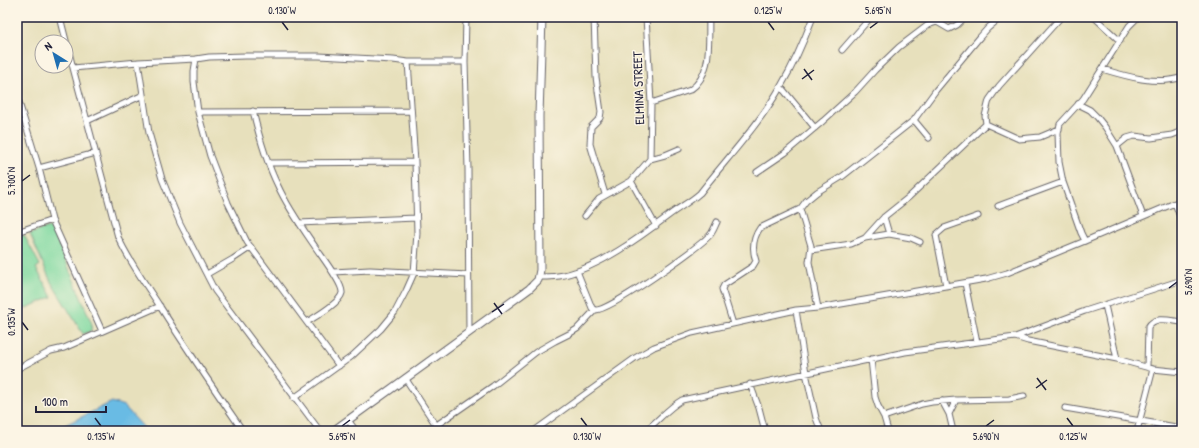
<svg xmlns="http://www.w3.org/2000/svg" width="1199" height="448" viewBox="0 0 1199 448" font-family="'Patrick Hand',sans-serif">
<rect width="100%" height="100%" fill="#fcf5e5"/>
<filter id="ink" filterUnits="userSpaceOnUse"><feTurbulence type="fractalNoise" baseFrequency=".025" numOctaves="2"/><feDisplacementMap in="SourceGraphic" scale="8" xChannelSelector="R" yChannelSelector="G"/><feConvolveMatrix kernelMatrix="1 2 1 2 8 2 1 2 1" color-interpolation-filters="sRGB"/></filter>
<filter id="wash" filterUnits="userSpaceOnUse"><feTurbulence type="fractalNoise" baseFrequency=".012" numOctaves="4" result="noise"/><feDisplacementMap in="SourceGraphic" scale="16" xChannelSelector="R" yChannelSelector="G"/><feGaussianBlur stdDeviation="0.9" result="paint"/><feColorMatrix in="noise" values="0 0 0 0 0 0 0 0 0 0 0 0 0 0 0 0 0 1.4 0 .05"/><feComposite in="paint" operator="in"/></filter>
<g filter="url(#wash)">
<rect width="100%" height="100%" fill="#e7e0bc"/>
<path fill="#7fd9a0" stroke="#507e6e" d="M48 227 53 230 92 324 91 331 83 334 51 282 30 234Z
M24 235 40 265 36 268 52 297 17 312V238Z"/>
<path fill="#69bbe4" stroke="#466e90" d="M112 402 124 406 147 431H58L65 425Z"/>
</g>
<g filter="url(#ink)">
<g fill="none" stroke-linecap="round" stroke-linejoin="round">
<g stroke="#676468" stroke-width="7">
<path id="street" d="M60 17 73 68 118 237C129 261 144 282 159 305 186 348 214 389 243 431
M466 17 465 62 468 169 469 332
M594 17 596 77 601 112 600 118 591 127 590 144 605 194
M646 17 651 103 650 159
M1094 17 1120 41
M842 50 871 17
M196 59 194 71V82L198 112 210 156 228 203 247 242 339 366
M138 62 149 133 162 179 180 223 215 291 320 431
M73 68 138 62 196 59 209 57 246 56H319L393 60 408 62H465
M1102 69C1125 76 1158 86 1182 77
M781 87 815 128
M17 96 39 168 52 220 102 331
M651 103 690 90C713 75 708 41 709 17
M1078 104 1090 110 1097 117 1105 127 1117 146 1143 216
M253 111C259 136 266 162 278 186 288 208 303 229 316 248 322 257 343 284 342 293 340 303 315 317 307 322
M198 112 410 111
M914 120 929 138
M87 121 143 95
M986 124 985 116 989 100 999 86 1061 17
M986 124 1019 139 1040 137 1059 129
M1117 146 1127 138 1134 136 1151 138 1172 135 1182 131
M269 163 415 162
M39 168 96 153
M757 172 785 153 823 121 855 92 875 70 899 47 928 25 937 22 949 29 957 25 965 17
M631 181 656 226
M1175 203 1182 222
M998 206 1063 182
M800 209 811 246 809 262 818 308
M585 216 599 199 631 181 650 159 665 155 679 149
M884 217 889 234
M299 223 416 218
M17 232 52 220
M865 238 884 217 909 197 986 124
M1085 241 1081 233 1063 182 1059 162 1058 133 1060 124 1083 99 1129 26 1138 17
M811 250 851 244 865 238 889 234 911 238 920 242
M577 271 592 308 595 310
M333 272 370 270 468 275
M207 274 233 259 251 247
M539 277C547 277 556 277 564 275 599 267 639 238 668 216 678 208 690 202 700 193 727 158 759 125 781 86 794 64 804 41 813 17
M965 283 977 342
M946 286 936 235 944 228 978 216
M1105 305 1117 359
M796 310 806 373 816 418 821 431
M733 324 722 289 724 285 753 266 756 261C752 250 753 238 760 228L800 209 806 201 817 192 843 176 914 120 936 90 980 37 988 28 1001 17
M1015 337 1028 341 1117 359 1153 369 1182 372
M871 359 875 397 878 406 884 417 888 431
M1147 367 1148 327C1155 315 1171 321 1182 322
M17 369 51 351 64 348 160 306
M405 378 436 425
M750 384 759 408 765 431
M294 398 351 357 381 329 395 312 406 291 414 273 417 233 415 162 408 62
M942 401 949 414 953 431
M1065 408 1182 428
M949 414 956 400
M884 417 922 404 932 402 956 400 1009 399 1024 396
M348 420 356 431
M428 431 493 386 536 352 555 341 569 334 577 329 595 310C608 312 698 248 710 235 713 232 715 226 717 222
M534 431 635 358 654 347 692 333 796 310 818 308 986 279 1007 273 1085 241 1182 200
M645 431C658 421 668 408 682 400L905 352 1015 337 1085 311 1182 280
M974 431 988 430
M1137 431 1153 369"/>
</g>
<g stroke="#676468" stroke-width="9">
<path id="secondary" d="M333 431 529 289 538 280 540 270 539 116 542 17"/>
</g>
<use href="#street" stroke="#fff" stroke-width="5"/>
<use href="#secondary" stroke="#fff" stroke-width="7"/>
</g>
</g>
<path fill="none" stroke="#22223b" stroke-width="1.5" d="M282 22 288 30M768 22 774 30M870 28 878 22M804 69 812 80M802 79 814 70M22 181 30 175M1169 288 1177 282M494 303 502 314M492 312 504 304M22 322 28 330M1037 378 1046 390M1036 388 1047 380M95 418 101 426M581 418 587 426M1067 418 1073 426M342 426 350 420M986 426 994 420"/>
<g text-anchor="middle" stroke-width="3" stroke-linejoin="round" paint-order="stroke">
<g font-size="13" fill="#22223b" stroke="#fcf5e5">
<text transform="translate(638 88) rotate(-92)" y="5">ELMINA STREET</text>
</g>
</g>
<rect width="1199" height="448" fill="none" stroke="#fcf5e5" stroke-width="44"/>
<g transform="translate(54 54) rotate(323)"><circle r="19" fill="#fcf5e5" stroke="#a5a1a1"/>
<path d="M0-3L7 15L0 10L-7 15Z" fill="#1f6fb2"/>
<text y="-6" font-size="11" font-weight="bold" text-anchor="middle" fill="#22223b">N</text>
</g>
<path d="M36 406v6h70v-6" fill="none" stroke="#22223b" stroke-width="2"/>
<text x="42" y="406" font-size="12" fill="#22223b" stroke="#fcf5e5" stroke-width="3" paint-order="stroke">100 m</text>
<rect x="22" y="22" width="1155" height="404" fill="none" stroke="#22223b" stroke-width="1.5"/>
<g font-size="10" text-anchor="middle" fill="#22223b">
<text x="282" y="14">0.130°W</text>
<text x="768" y="14">0.125°W</text>
<text x="878" y="14">5.695°N</text>
<text transform="translate(11 181) rotate(-90)" y="4">5.700°N</text>
<text transform="translate(1188 282) rotate(-90)" y="4">5.690°N</text>
<text transform="translate(11 322) rotate(-90)" y="4">0.135°W</text>
<text x="101" y="440">0.135°W</text>
<text x="342" y="440">5.695°N</text>
<text x="587" y="440">0.130°W</text>
<text x="986" y="440">5.690°N</text>
<text x="1073" y="440">0.125°W</text>
</g>
</svg>
